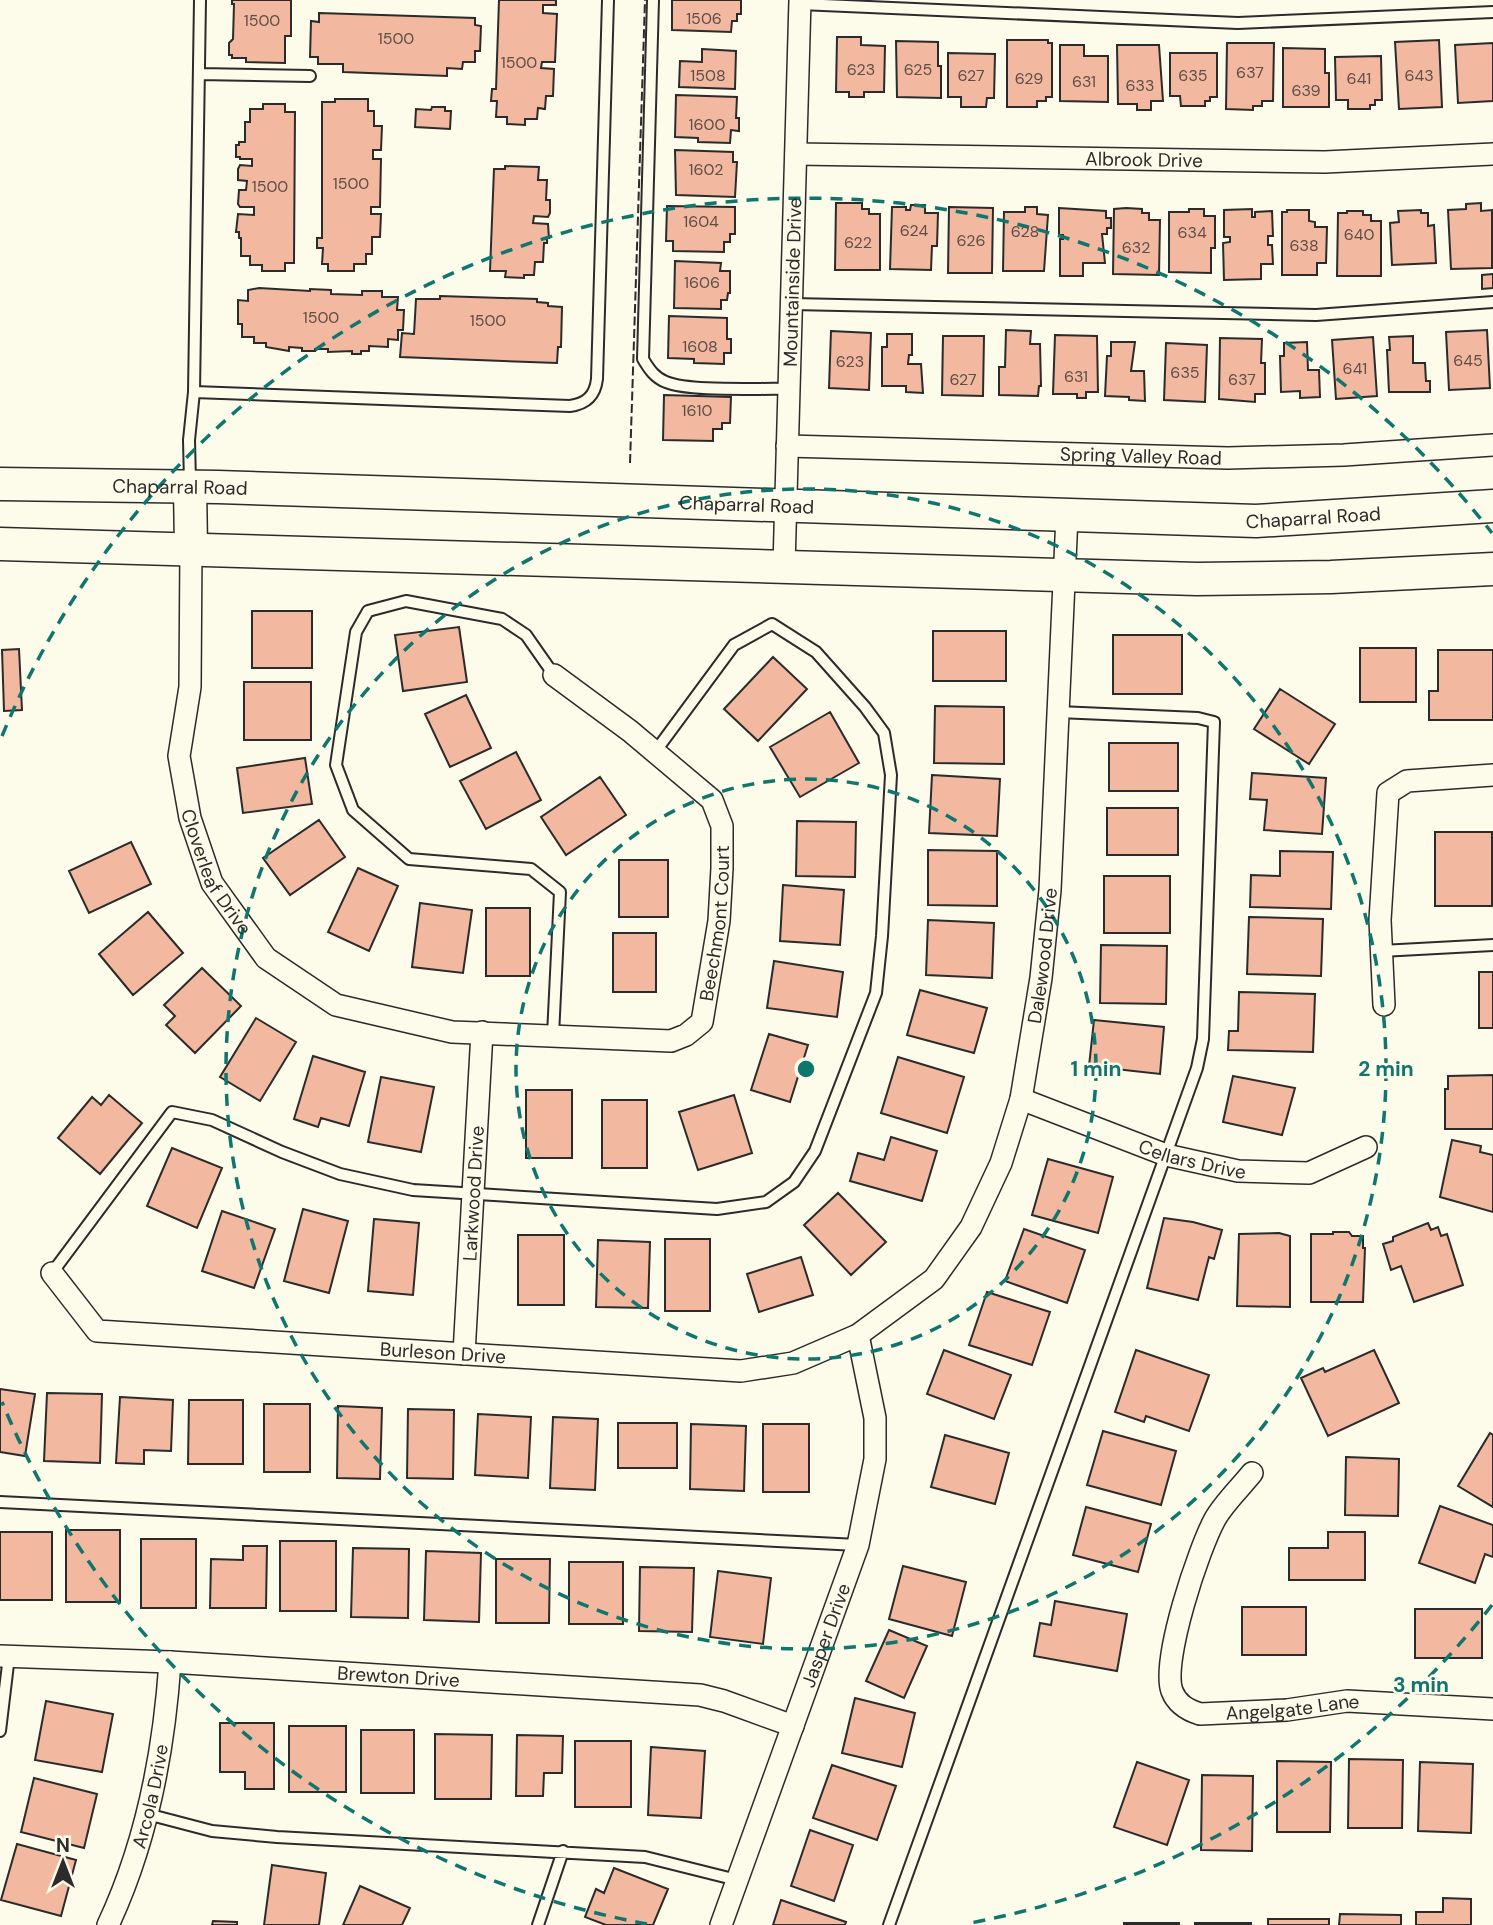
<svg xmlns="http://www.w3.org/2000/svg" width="1493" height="1925" viewBox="0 0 1493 1925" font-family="'DM Sans',sans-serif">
<rect width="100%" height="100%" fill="#fdfbea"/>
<path fill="#f2b8a0" stroke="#2b2b2b" stroke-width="2" d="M232 0H291V36H285V63L246 62V58H232V55H229V43L233 39 234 4H232Z
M499 0H556V5H543V13L557 14 555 62H542L541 68 554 69 553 96H546L545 109 538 108 537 119H525V125L507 124V117H496L497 101H491L492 89H496Z
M672 0H741V14H737V21H732L731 32 672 30Z
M319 13 475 18V25L481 26 480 51H475V62H463L462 69 447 68V76L343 72V64H318V57H310L311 21 319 22Z
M837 37H861V45L885 46 884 92H864V97H849V92H836Z
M1007 40H1048V43H1052V97H1046V101H1037V107H1007Z
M1439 40 1442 107 1399 109 1395 42Z
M896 41 938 42V66H941V98L897 97Z
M1227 43H1274L1273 101H1262V106H1253V110L1226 109Z
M1493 43V101L1458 103 1455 45Z
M1060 45H1084V56H1108V102L1060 101Z
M1117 45H1159L1163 101H1151V110H1137V104H1118Z
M1283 48 1325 49V73H1329V107H1283Z
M702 49 736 51 735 89 679 87 680 61 702 62Z
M948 53 995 54 994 98H987L986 107H961V97H948Z
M1170 53H1217V97H1210V101H1205V106H1181L1180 96H1170Z
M1381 56 1382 100H1375V105H1370V109H1348V100H1336L1335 57Z
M676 95 737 97 736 118H739V131L731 130 730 143 698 142V138L675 137Z
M335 99H368V111H374V126H382L381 150H373V159H381L380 207H371V214H381L380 237H372V254H366V264H354V271H328V264H322L323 248H317V238H322V102H335Z
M263 104H285V112H295L294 263H285V271H262V265H250V256H241V238H239V232H236L238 214 254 215V207H240L238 204 239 190H246L247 181 238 180V169L240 165 252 166V159H240V157H236V145H239V142H245V122H250V109H263Z
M432 107H445V111H451L450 129 415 127 416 109 431 110Z
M675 150 733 152V162H737L735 197 676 195Z
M505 166 539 167 538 180H547L546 200H550V213L548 217 534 216 533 223 548 224 549 238H547V243H544L543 262H535L534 275H524V278L505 277 506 271H490L494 169H505Z
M836 203H862V209H869V214H880V270H835Z
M1481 203V211L1492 210V268L1451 269 1448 210 1466 209V204Z
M911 205H925V213H938L937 246H932L931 270 890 269 892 207H906V210H910Z
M667 206 735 207V234H730V242H724V252L673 251V241H666Z
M949 207 993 208 992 273H948Z
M1025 207H1037V214L1048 215 1044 271H1003L1004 212H1025Z
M1059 208 1106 211V218H1111V228H1107V234H1102L1105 263H1083V276H1060V239H1063V235H1059Z
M1126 208 1142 209V213H1149V220H1160L1159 275 1113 274 1114 209Z
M1189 209H1204V216H1215V248H1211V273L1169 272V212H1189Z
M1252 209V217H1255V212L1272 211 1273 236H1268V245H1272L1273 264H1261V279L1224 280 1223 243 1230 242V237H1224V210Z
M1287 210H1309V221L1315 222V227H1327L1326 263H1317V275H1282V212H1287Z
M1421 210V213H1428V226L1434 225 1436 263 1392 265 1390 223 1399 222 1398 211Z
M1347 211H1363V215H1371V221H1381V276H1337L1338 213H1347Z
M675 261 721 263 720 271H730V293H728L727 300H721V309L674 308Z
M1493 274V288L1482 289V275Z
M259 288 310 291V289L331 290V294L362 295V291H382V297H398L397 310H404L403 330H398V340L388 339V347L369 346V351H361V354H352V351L328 352V349H315V351H302V348L289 347V351L266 347V343H254V337H242V324H238V300L248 301V290Z
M440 296 537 299V302L548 303V306L562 307 561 347H558L557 363 400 357 402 333 414 334 416 299H440Z
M669 316 727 318V339H731V353H724V364L694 363V359L668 358Z
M1006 330 1031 331 1030 344H1040L1041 386H1039L1038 396 999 395V367H1005Z
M1487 330 1490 388 1449 390 1446 332Z
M831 331 871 333 869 390 829 388Z
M887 334H912V355H909L908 364H921L923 393 906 392V386H882V347H887Z
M1055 335 1097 336 1098 392H1086V398H1077V394H1053Z
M943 336H984L983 396 942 395Z
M1413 336V363H1425L1426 381H1430V392H1389L1387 350H1390L1389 337Z
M1373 337 1377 396 1336 399 1332 340Z
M1220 338 1262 339 1261 363H1265V394H1255V402L1219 399Z
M1111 342H1135L1131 371H1144L1145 401 1129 400V397L1105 396 1107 356H1111Z
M1307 342 1308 370H1319L1320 397 1300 398V391L1281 392 1280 356H1284V343Z
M1166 343 1207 345 1205 402 1164 400Z
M664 395 731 397 730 423H722V429H713V441L663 440Z
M252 611H312V668H252Z
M459 627 467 682 403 691 395 635Z
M933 631H1006V681H933Z
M1113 635H1182V694H1113Z
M1360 648H1416V702H1360Z
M19 649 22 710 4 711 2 650Z
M1438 650H1493V720H1429V691H1438Z
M773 657 807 689 758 741 724 709Z
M244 682H311V740H244Z
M1280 689 1335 724 1309 764 1254 729Z
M466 695 491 748 450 767 425 714Z
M935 706 1004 707V764L934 763Z
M830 712 859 763 800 797 770 747Z
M1109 743H1178V791H1109Z
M516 752 541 800 486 829 460 781Z
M305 758 312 804 243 813 237 768Z
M1252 773 1326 778 1322 834 1264 830 1267 800 1250 799Z
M932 775 1000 779 997 836 929 833Z
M600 777 626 815 566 855 541 817Z
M1107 808H1178V855H1107Z
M319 820 345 857 290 895 263 858Z
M797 821 856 822 855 877 796 876Z
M1435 832H1492V906H1435Z
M131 842 151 884 89 913 69 871Z
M928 850 997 851V906L928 905Z
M1280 851 1333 852 1331 909 1250 907 1251 875 1280 876Z
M619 860H668V917H619Z
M358 868 398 886 369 951 328 932Z
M1104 876H1170V933H1104Z
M783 885 844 890 840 945 780 941Z
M420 903 472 910 463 973 412 967Z
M486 908H530V976H486Z
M148 912 183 953 133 995 99 954Z
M1249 917 1323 919 1321 976 1247 974Z
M928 920 994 923 992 978 926 975Z
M613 933H656V992H613Z
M1101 945 1167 946 1166 1004 1100 1003Z
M774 961 843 972 837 1017 767 1008Z
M202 968 241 1006 195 1053 166 1025 175 1016 164 1005Z
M1479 972H1493V1028H1479Z
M920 990 987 1008 974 1053 907 1035Z
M1239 992 1315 994 1313 1052 1228 1050 1229 1031H1238Z
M256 1018 296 1042 260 1101 220 1077Z
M1094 1020 1164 1027 1160 1074 1089 1066Z
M769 1034 808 1045 790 1102 751 1090Z
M313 1056 365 1072 349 1126 321 1118 318 1127 294 1119Z
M898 1057 964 1077 947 1133 881 1113Z
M1493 1075V1129H1445V1089H1448V1076Z
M1233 1076 1295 1088 1282 1135 1223 1122Z
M381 1077 434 1087 421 1152 368 1142Z
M526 1090H572V1158H526Z
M109 1095 142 1123 100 1174 58 1138 92 1097 101 1105Z
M734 1095 752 1153 698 1170 679 1112Z
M602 1100H647V1168H602Z
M891 1137 937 1151 922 1201 850 1181 858 1153 884 1160Z
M1452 1140 1481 1146 1480 1152 1493 1155V1212L1440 1197Z
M172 1148 222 1168 197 1228 147 1206Z
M1048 1159 1113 1177 1098 1233 1032 1215Z
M838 1193 886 1242 851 1275 804 1225Z
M303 1209 348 1221 329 1293 284 1281Z
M222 1211 275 1229 254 1288 202 1271Z
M1164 1218 1193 1222 1222 1230 1214 1259 1209 1257 1198 1300 1147 1288Z
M374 1219 419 1223 413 1295 368 1291Z
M1428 1223 1431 1230 1438 1227 1441 1236 1447 1234 1463 1285 1414 1302 1401 1266 1391 1270 1383 1244 1393 1241V1237Z
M1024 1229 1085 1250 1067 1303 1005 1281Z
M1333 1232H1349L1352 1236H1363V1248H1365L1363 1302H1311V1234H1333Z
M1279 1233 1290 1236V1307L1237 1306 1239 1234Z
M518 1235H564V1305H518Z
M665 1239H710V1311H665Z
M598 1240 650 1242 648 1308 596 1307Z
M801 1257 813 1295 759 1312 747 1274Z
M987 1292 1050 1312 1032 1365 969 1345Z
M944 1350 1011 1375 994 1419 927 1394Z
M1136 1350 1209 1375 1189 1431 1146 1416 1144 1422 1115 1412Z
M1374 1350 1399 1403 1328 1436 1301 1378 1323 1368 1325 1372Z
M0 1389 35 1394 25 1456 0 1452Z
M47 1393 102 1394 100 1463 44 1461Z
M120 1397 173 1400 171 1451 144 1450V1464L116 1463Z
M189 1400H243V1464H188Z
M264 1404H310V1472H264Z
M338 1406 382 1408 380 1479 337 1478Z
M408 1409 454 1410 453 1479 407 1478Z
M478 1414 531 1417 528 1478 475 1475Z
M553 1417 598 1419 595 1490 550 1488Z
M618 1423H677V1468H618Z
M691 1424 746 1426 744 1491 690 1489Z
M763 1424H809V1492H763Z
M1103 1431 1176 1451 1161 1505 1087 1485Z
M1490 1433 1493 1435V1507L1458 1486Z
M945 1435 1009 1453 995 1504 931 1487Z
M1346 1457 1399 1459 1398 1516 1345 1515Z
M1440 1506 1493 1525V1557L1485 1554 1475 1583 1419 1563Z
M1086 1507 1151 1524 1138 1572 1073 1555Z
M66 1530H120V1602H66Z
M0 1532H52V1600H0Z
M1328 1532H1365V1580H1289V1548H1328Z
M141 1539H196V1608H141Z
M280 1541H336V1611H280Z
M243 1546H267L266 1608H210L211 1559 243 1560Z
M353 1548 409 1549 408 1618 351 1617Z
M426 1551 481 1553 479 1622 424 1620Z
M496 1559H550L549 1623H496Z
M569 1562H623V1624H569Z
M903 1566 966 1582 952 1636 889 1619Z
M640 1567 694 1568 692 1632 639 1631Z
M718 1571 771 1578 763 1644 710 1637Z
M1055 1601 1127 1614 1117 1671 1034 1656 1040 1623 1051 1625Z
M1242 1607H1306V1655H1242Z
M1415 1609H1482V1658H1415Z
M889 1630 927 1646 904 1698 866 1681Z
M855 1698 915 1713 902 1767 842 1753Z
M46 1701 113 1714 102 1772 35 1760Z
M220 1723H274V1789H245V1772H220Z
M289 1726H346V1792H289Z
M361 1730H414V1793H361Z
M435 1734 492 1735 491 1799H435Z
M517 1735 563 1736 562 1773H544L543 1796H516Z
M575 1741H631V1807H575Z
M651 1747 705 1751 701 1818 648 1815Z
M1349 1759 1403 1760 1402 1828H1348Z
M1277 1761 1331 1762 1330 1832H1277Z
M1137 1762 1189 1780 1167 1845 1114 1827Z
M1420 1762 1473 1764 1471 1833 1418 1831Z
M832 1765 896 1786 877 1840 813 1818Z
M1202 1775 1253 1776 1252 1851 1201 1850Z
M34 1778 97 1794 84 1848 21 1832Z
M810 1830 853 1845 834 1901 791 1886Z
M17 1844 76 1860 61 1916 1 1900Z
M272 1865 326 1873 319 1925H264Z
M614 1868 668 1889 653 1925H606L585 1917 596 1889 604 1893Z
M360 1886 410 1908 402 1925H343Z
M1443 1898 1471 1899V1925H1416V1912H1443Z
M781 1900 846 1922 845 1925H773Z
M1340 1914 1401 1915V1925H1339Z
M1268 1919H1329V1925H1268Z
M213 1921 237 1922V1925H212Z
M1124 1923H1179V1925H1124Z
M1195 1923H1251V1925H1195Z"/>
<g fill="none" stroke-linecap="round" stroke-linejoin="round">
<g stroke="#2b2b2b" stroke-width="14">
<path id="lane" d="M653 0 643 359C649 369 655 378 666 382 690 392 760 388 789 389
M800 4 1238 23 1493 12
M199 74 310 76
M792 304 1316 315 1493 302
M194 392 570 406C586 404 595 396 597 379L608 0
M190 483 189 440 194 392 200 0
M1381 951 1493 945
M553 1035 560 892 531 869 409 859 353 810 336 765 356 632 368 611 406 601 502 619 526 635 554 675
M52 1273 172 1112 212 1120 282 1152 340 1174 413 1190 717 1209 766 1202 794 1182 815 1151 876 993 882 936 891 775 884 733 865 707 816 652 772 624 734 645 655 752
M0 1502 858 1545
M0 1731 9 1656
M147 1814 212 1831 277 1837 645 1857 737 1880
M538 1925 563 1851
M889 1925 1197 1068 1203 1039 1214 722 1198 718 1058 712"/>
</g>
<g stroke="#2b2b2b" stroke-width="24">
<g id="street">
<path id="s1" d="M796 154 1325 162 1493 154"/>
<path id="s2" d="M787 446 1228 458 1344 455 1493 445"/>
<path id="s3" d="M191 548 190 687 179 756 190 818 212 883 266 958 336 1005 452 1032 671 1041 686 1035 702 1022 719 921 722 868V826L712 800 630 731 554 675"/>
<path id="s4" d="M784 566 800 0"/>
<path d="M1384 1005 1380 920 1388 793 1407 781 1493 775"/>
<path id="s5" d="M1021 1099 1166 1155 1238 1171 1309 1173 1366 1147"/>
<path id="s6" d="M52 1273 97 1331 741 1371 793 1363 858 1335 934 1279 971 1227 1001 1163 1021 1099 1041 978 1050 890 1067 516"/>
<path id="s7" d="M464 1354 482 1032"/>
<path id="s8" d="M1252 1473C1240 1488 1224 1503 1215 1519 1199 1548 1161 1661 1172 1691 1177 1704 1187 1710 1200 1714L1287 1710 1347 1701 1493 1709"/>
<path id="s9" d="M0 1656 170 1662 700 1695 724 1701 793 1726"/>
<path id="s10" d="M108 1925C147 1842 164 1752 170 1662"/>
<path id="s11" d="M721 1925 858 1545 875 1459V1418L858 1335"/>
</g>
</g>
<g stroke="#2b2b2b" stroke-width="35">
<g id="secondary">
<path id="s12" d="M0 484 218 487 1256 521 1493 506"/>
<path d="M190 486 191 548"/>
<path d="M0 544 1197 579 1331 577 1493 569"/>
</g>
</g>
<use href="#lane" stroke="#fdfbea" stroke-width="10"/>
<use href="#street" stroke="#fdfbea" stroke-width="21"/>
<use href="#secondary" stroke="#fdfbea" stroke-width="32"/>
<path stroke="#2b2b2b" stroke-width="2" stroke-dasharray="9 3.5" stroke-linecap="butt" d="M630 463 645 0"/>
</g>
<g fill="none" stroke="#0f766e" stroke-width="3.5" stroke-dasharray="12 9">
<circle cx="806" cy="1069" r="290"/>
<circle cx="806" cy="1069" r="580"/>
<path d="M1492 1605A870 870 0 0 1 965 1924M647 1924A870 870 0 0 1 2 1402M2 736A870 870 0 0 1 1492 533"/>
</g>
<g text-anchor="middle" stroke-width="5" stroke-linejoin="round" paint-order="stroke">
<g font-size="16" fill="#5d4e48">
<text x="704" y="24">1506</text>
<text x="262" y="26">1500</text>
<text x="396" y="44">1500</text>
<text x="519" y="68">1500</text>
<text x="861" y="75">623</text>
<text x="918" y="75">625</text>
<text x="1250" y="78">637</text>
<text x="708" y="81">1508</text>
<text x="971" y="81">627</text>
<text x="1193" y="81">635</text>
<text x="1419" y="81">643</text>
<text x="1029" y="84">629</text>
<text x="1359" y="84">641</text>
<text x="1084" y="87">631</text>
<text x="1140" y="91">633</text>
<text x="1306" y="96">639</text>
<text x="707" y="130">1600</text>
<text x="706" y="175">1602</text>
<text x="351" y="189">1500</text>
<text x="270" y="192">1500</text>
<text x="701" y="227">1604</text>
<text x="914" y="236">624</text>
<text x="1025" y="237">628</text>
<text x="1192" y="238">634</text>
<text x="1359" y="240">640</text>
<text x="971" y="246">626</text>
<text x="858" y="248">622</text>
<text x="1304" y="251">638</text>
<text x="1136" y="253">632</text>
<text x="702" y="288">1606</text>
<text x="321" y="323">1500</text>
<text x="488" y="326">1500</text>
<text x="700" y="352">1608</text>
<text x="1468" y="366">645</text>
<text x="850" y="367">623</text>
<text x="1355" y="374">641</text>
<text x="1185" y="378">635</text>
<text x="1076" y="382">631</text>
<text x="963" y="385">627</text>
<text x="1242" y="385">637</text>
<text x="697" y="416">1610</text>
</g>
<g font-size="19" fill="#2b2b2b" stroke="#fdfbea">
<text dy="7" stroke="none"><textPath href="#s1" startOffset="348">Albrook Drive</textPath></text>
<text dy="7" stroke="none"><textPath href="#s4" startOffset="284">Mountainside Drive</textPath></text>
<text dy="7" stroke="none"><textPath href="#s2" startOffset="354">Spring Valley Road</textPath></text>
<text dy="7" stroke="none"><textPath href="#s12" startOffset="180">Chaparral Road</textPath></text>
<text dy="7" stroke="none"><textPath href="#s12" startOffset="747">Chaparral Road</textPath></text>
<text dy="7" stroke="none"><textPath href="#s12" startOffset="1314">Chaparral Road</textPath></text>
<text dy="7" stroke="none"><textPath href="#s3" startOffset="332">Cloverleaf Drive</textPath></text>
<text dy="7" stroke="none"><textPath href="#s3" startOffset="992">Beechmont Court</textPath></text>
<text dy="7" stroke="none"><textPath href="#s6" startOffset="1283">Dalewood Drive</textPath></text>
<text dy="7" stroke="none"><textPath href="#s5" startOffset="182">Cellars Drive</textPath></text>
<text dy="7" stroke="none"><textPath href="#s7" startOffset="161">Larkwood Drive</textPath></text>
<text dy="7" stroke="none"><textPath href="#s6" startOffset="420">Burleson Drive</textPath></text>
<text dy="7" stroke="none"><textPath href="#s11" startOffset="308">Jasper Drive</textPath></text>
<text dy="7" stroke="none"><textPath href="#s9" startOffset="399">Brewton Drive</textPath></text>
<text dy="7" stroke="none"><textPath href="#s8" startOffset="369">Angelgate Lane</textPath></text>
<text dy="7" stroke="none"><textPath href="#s10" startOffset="136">Arcola Drive</textPath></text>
</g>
</g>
<circle cx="806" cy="1069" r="10" fill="#0f766e" stroke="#fdfbea" stroke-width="3.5"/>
<g font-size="21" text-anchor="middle" font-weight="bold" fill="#0f766e" stroke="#fdfbea" stroke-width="5" stroke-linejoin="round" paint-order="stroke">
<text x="1096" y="1076">1 min</text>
<text x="1386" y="1076">2 min</text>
<text x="1421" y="1692">3 min</text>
</g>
<g transform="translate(63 1862)" stroke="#fdfbea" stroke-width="5" paint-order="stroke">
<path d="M0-5L12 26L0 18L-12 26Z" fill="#2b2b2b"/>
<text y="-10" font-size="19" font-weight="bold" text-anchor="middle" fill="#2b2b2b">N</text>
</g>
</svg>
